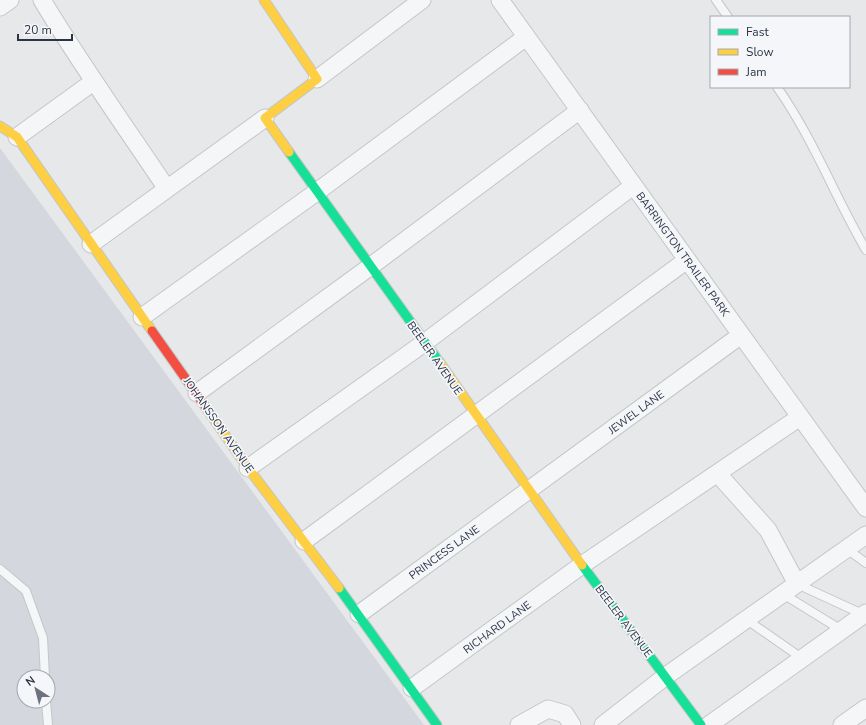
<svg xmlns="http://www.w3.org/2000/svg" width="866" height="725" viewBox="0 0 866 725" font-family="'Nunito Sans',sans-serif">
<rect width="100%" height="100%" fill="#e6e8ea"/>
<path fill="#d4d7dd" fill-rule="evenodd" d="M0 148 424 725H0ZM24 677H48V701H24Z"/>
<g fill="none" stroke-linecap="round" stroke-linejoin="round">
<g stroke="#c4c6c8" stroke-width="10">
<path id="lane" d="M716 0 728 17
M777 87C813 138 835 197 866 250
M847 549 866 563
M0 569 26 591 43 638 45 677
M797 584 858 612 862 616
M783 594 843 631
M747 620 803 659
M46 701 48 725"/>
</g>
<g stroke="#c4c6c8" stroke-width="19">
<path id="street" d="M42 0C81 65 125 126 167 189
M500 0 866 508
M0 7 10 0
M317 79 422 0
M17 137 93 82
M91 244 265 118
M142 317 318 191 526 37
M197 393 371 266 580 110
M248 468 424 343 633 186
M718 474 768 530 797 584
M304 541 687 260
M359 614 741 335
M412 688 582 565 800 417
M519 725 548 709 565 714 572 725
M603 725 666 676 866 535
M709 725 866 613
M842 725 866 708"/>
</g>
<g stroke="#c4c6c8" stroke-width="11">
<path id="fast" d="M289 152 440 363
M582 565 701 725
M339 588 437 725"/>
</g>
<g stroke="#c4c6c8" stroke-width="11">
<path id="slow" d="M264 0 317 79 265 118 289 152
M0 126 17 137 152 331
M440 363 582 565
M207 409 248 468 339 588"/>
</g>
<g stroke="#c4c6c8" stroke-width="11">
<path id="jam" d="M152 331 207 409"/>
</g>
<use href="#lane" stroke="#f5f6f7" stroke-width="8"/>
<use href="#street" stroke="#f5f6f7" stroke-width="17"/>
<use href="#fast" stroke="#16e098" stroke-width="9"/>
<use href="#slow" stroke="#ffcf43" stroke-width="9"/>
<use href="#jam" stroke="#f24e42" stroke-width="9"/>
</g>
<g text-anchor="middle" stroke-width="3.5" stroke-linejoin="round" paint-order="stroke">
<g font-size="11" fill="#2b3445" stroke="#f4f6f9">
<text transform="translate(683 254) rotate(54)" y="4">BARRINGTON TRAILER PARK</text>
<text transform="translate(435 358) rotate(55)" y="4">BEELER AVENUE</text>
<text transform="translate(636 412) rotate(-36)" y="4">JEWEL LANE</text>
<text transform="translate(219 425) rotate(55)" y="4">JOHANSSON AVENUE</text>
<text transform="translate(444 552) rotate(-36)" y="4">PRINCESS LANE</text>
<text transform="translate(624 621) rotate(53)" y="4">BEELER AVENUE</text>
<text transform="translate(497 627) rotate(-36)" y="4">RICHARD LANE</text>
</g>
</g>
<rect x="710" y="16" width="140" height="72" fill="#f4f6f9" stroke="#a4a8b1"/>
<rect x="718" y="29" width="20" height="6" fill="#16e098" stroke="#a4a8b1"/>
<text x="746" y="36" font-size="12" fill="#2b3445">Fast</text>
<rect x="718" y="49" width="20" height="6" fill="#ffcf43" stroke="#a4a8b1"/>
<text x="746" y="56" font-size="12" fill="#2b3445">Slow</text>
<rect x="718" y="69" width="20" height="6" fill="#f24e42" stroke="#a4a8b1"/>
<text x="746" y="76" font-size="12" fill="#2b3445">Jam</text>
<g transform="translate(36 689) rotate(324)"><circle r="19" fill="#f4f6f9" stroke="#a4a8b1"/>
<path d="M0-3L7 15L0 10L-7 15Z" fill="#6c737f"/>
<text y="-6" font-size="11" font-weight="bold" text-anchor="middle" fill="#2b3445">N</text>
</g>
<path d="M18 34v6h54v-6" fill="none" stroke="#2b3445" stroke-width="2"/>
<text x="24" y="34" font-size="12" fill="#2b3445" stroke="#f4f6f9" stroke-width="3" paint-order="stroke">20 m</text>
</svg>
